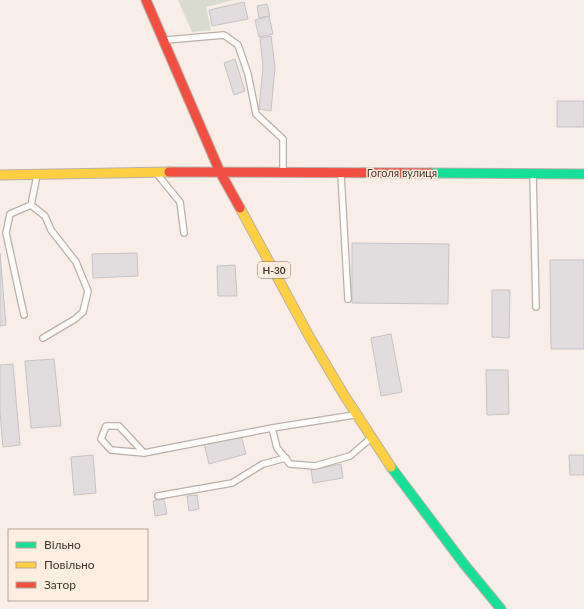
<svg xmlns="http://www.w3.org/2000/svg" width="584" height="609" viewBox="0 0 584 609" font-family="Lato,sans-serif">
<rect width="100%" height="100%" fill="#f8eee7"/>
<path fill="#d9dbce" d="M178 0H234L206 7 211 30 192 32Z"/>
<path fill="#e1dddf" stroke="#c6c3c5" d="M244 2 248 19 212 26 209 10Z
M267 4 270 16 259 18 257 6Z
M269 16 273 34 259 37 255 20Z
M271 36 275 67 271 111 259 109 263 67 260 38Z
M235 59 245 91 234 95 224 63Z
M557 101H584V127H557Z
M352 243 449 244 448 304 352 303Z
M0 253 6 325 0 326Z
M137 253 138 276 93 278 92 254Z
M550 260H584V349H551Z
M235 265 237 296H218L217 266Z
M492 290H510L509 338 492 337Z
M391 334 402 392 381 396 371 338Z
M54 359 61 426 31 428 25 361Z
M13 364 20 445 3 447 0 412V365Z
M486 370H508L509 414 487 415Z
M241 435 246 454 209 464 204 444Z
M93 455 96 493 74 495 71 457Z
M569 455H584V475H570Z
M341 464 343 478 313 483 311 470Z
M197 495 199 509 189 511 187 496Z
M164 499 167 514 155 516 153 501Z"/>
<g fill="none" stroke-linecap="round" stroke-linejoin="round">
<g stroke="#b9b0a9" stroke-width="8">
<path id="lane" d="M166 40 224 35 238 45 248 74 256 114 283 139V171
M157 174 180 202 184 233
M341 174 348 299
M533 174 536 307
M31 205 45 216 51 230 76 262 88 291 83 312 75 319 43 338
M24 315 6 233 10 214 31 205 37 175
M272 428 277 448 290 464 315 466 350 456 371 438
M144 453 119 426H106L101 439 111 450 144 453 272 428 354 415
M158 496 232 483 263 464 286 458"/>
</g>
<g stroke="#b9b0a9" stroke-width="11">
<path id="fast" d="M430 173 584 174
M391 467 464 564 501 609"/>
</g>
<g stroke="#b9b0a9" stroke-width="11">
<path id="slow" d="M0 175 169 172
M240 208 309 336 344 395 391 467"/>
</g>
<g stroke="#b9b0a9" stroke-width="11">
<path id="jam" d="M146 0 220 172 240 208
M169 172 430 173"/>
</g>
<use href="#lane" stroke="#fefcfb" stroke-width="5.5"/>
<use href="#fast" stroke="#16e098" stroke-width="9"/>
<use href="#slow" stroke="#ffcf43" stroke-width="9"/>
<use href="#jam" stroke="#f24e42" stroke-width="9"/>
</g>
<g text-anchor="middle" stroke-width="3" stroke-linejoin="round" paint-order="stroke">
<rect fill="#feede1" stroke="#7a6d64" stroke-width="1" x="258" y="262" width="32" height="16" rx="3"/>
<g font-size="10" font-weight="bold" fill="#41362e">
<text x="274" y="274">Н-30</text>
</g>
<g font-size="11" fill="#41362e" stroke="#feede1">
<text x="402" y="177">Гоголя вулиця</text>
</g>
</g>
<rect x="8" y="529" width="140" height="72" fill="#feede1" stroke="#b2a499"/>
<rect x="16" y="542" width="20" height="6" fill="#16e098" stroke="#b2a499"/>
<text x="44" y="549" font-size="12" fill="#41362e">Вільно</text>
<rect x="16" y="562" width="20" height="6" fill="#ffcf43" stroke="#b2a499"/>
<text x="44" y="569" font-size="12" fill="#41362e">Повільно</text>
<rect x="16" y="582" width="20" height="6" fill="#f24e42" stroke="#b2a499"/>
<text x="44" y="589" font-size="12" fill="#41362e">Затор</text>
</svg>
